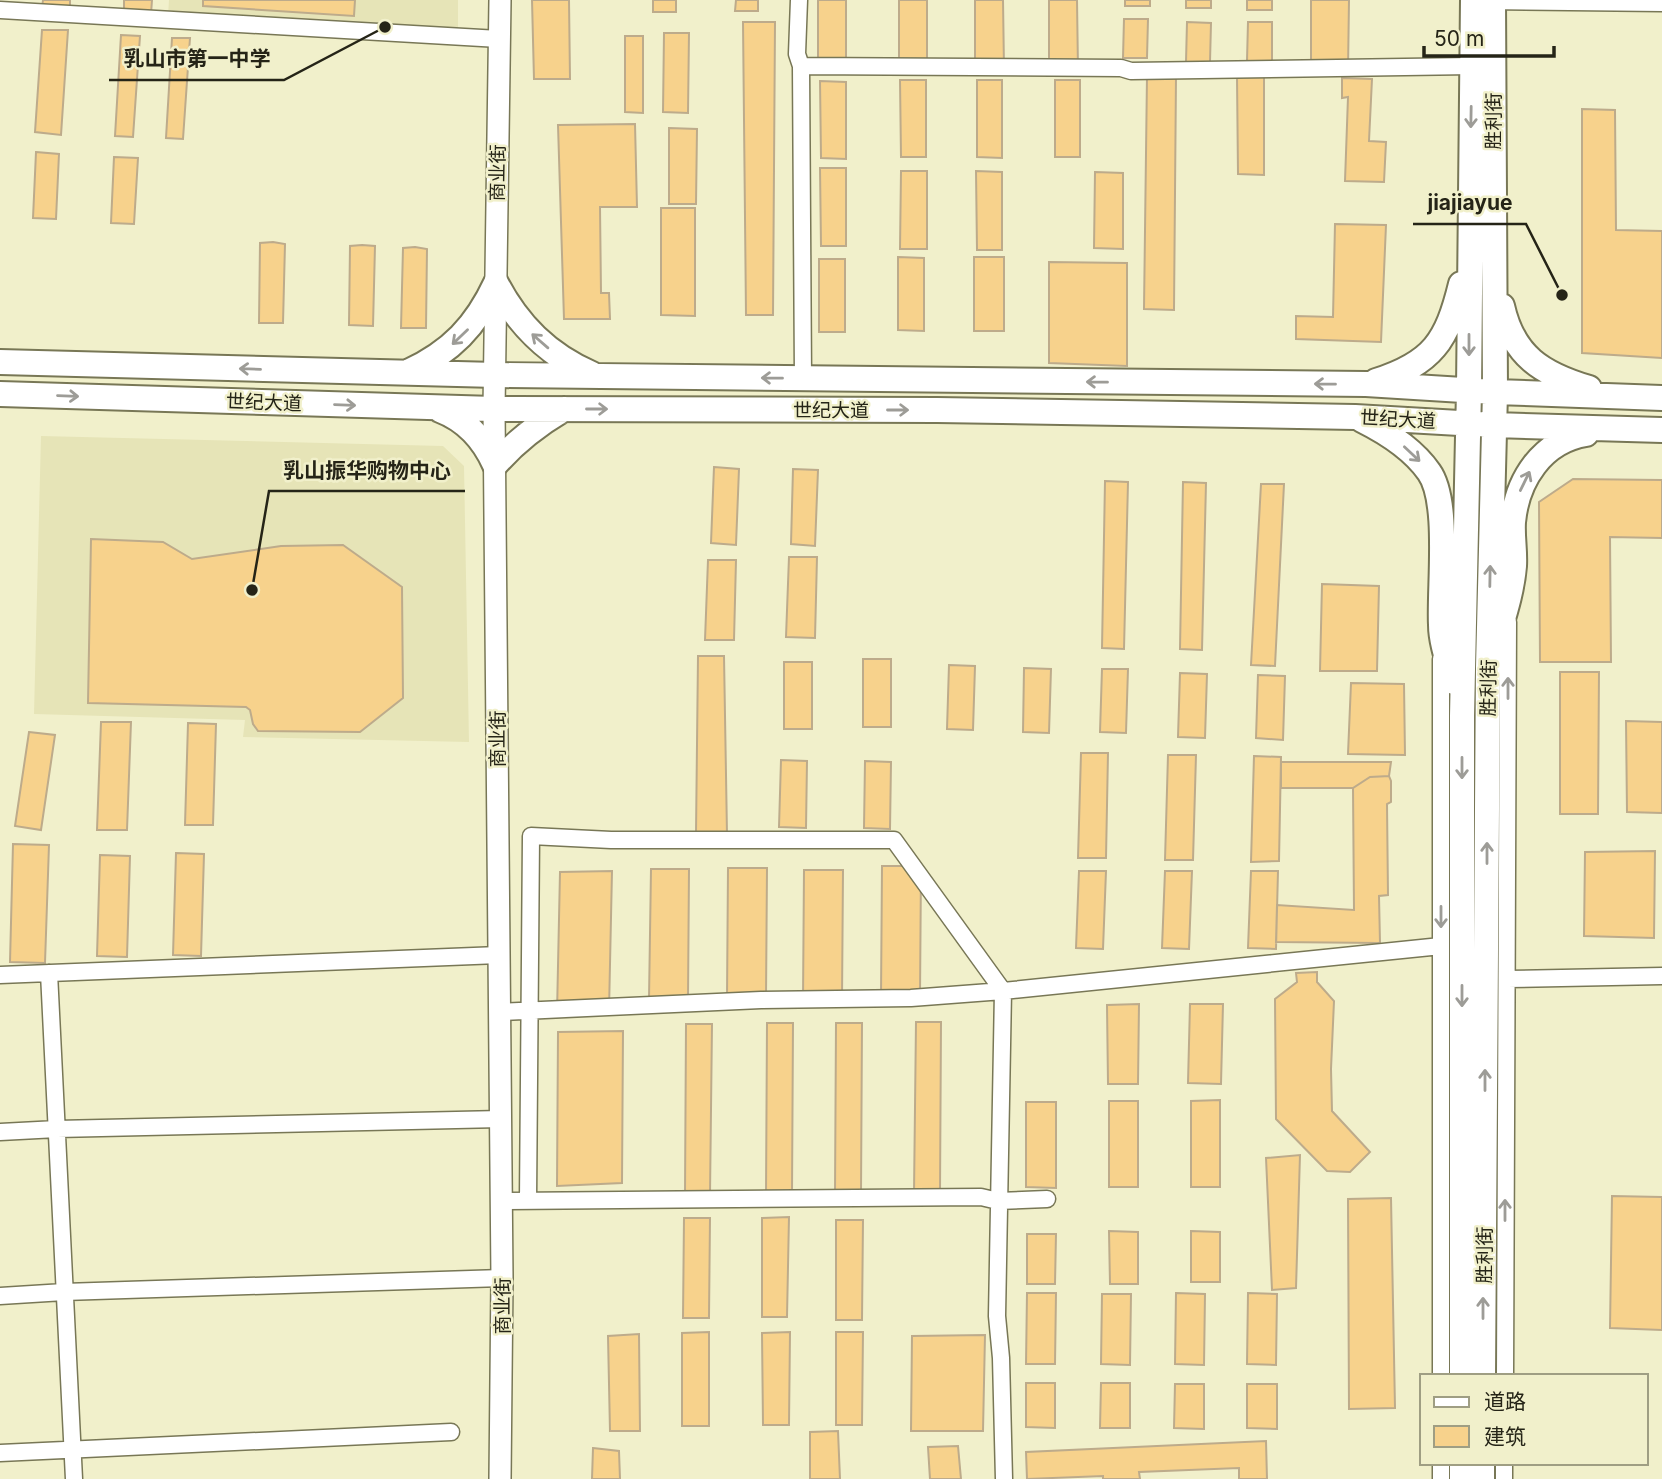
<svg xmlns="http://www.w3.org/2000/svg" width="1662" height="1479" viewBox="0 0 1662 1479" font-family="Inter,'Noto Sans SC',sans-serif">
<rect width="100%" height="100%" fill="#f1f0cb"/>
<path fill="#e6e4b7" d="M169 0H458V37L168 16Z
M41 436 443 446 464 466 469 742 243 737 245 720 34 714Z"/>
<path fill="#f7d28c" stroke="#bdab8b" stroke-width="2" d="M43 0H70V10L42 9Z
M124 0H152L151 14 124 13Z
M203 0H355L354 16 203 6Z
M532 0H569L570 79H534Z
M653 0H676V12H653Z
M736 0H758V11H735Z
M818 0H846V70H818Z
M899 0H927V69H899Z
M975 0H1003L1004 68 975 67Z
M1049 0H1077L1078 70 1049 69Z
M1125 0H1150V6H1125Z
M1186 0H1211V8H1186Z
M1247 0H1272V10H1247Z
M1311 0H1349L1348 71 1311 70Z
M1124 19H1148L1147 58H1123Z
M743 22H775L773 315H746Z
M1187 22 1211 23 1210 62H1186Z
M1248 22H1272V61H1247Z
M42 30H68L61 135 35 132Z
M664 33H689L688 113 663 112Z
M121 35 140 36 133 137 115 136Z
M625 36H643V113L625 112Z
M172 38H190L183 139 166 138Z
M1147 76H1176L1174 310 1144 309Z
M1237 77H1264V175L1238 174Z
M1342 78 1372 79 1369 141 1386 142 1384 182 1345 181 1348 97 1342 98Z
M900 80H926V157H901Z
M977 80H1002V158L977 157Z
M1055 80H1080V157H1055Z
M820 81 846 82V159L821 158Z
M1582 109 1615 110 1616 230 1662 231V358L1582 353Z
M635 124 637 207H600L601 293H609L610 319H564L558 125Z
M669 128 697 129 696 204H669Z
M36 152 59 154 56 219 33 218Z
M114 157 138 158 134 224 111 223Z
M820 168H846V246H821Z
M901 171H927V249H900Z
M976 171 1002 172V250H977Z
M1095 172 1123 173V249L1094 248Z
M661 208H695V316L661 315Z
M1335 224 1386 225 1381 342 1296 339V316L1333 317Z
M273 242 285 244 283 323H259L260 243Z
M362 245 375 246 373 326 349 325 350 246Z
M415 247 427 249 426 328H401L403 248Z
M898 257 924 258V331L898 330Z
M974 257H1004V331H974Z
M819 259H845V332H819Z
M1049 262 1127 263V366L1049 363Z
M714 467 739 469 736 545 711 543Z
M793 469 818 470 815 546 791 544Z
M1573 479 1662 480V538L1610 537 1611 662H1540L1539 502Z
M1105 481 1128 482 1124 649 1102 648Z
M1183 482 1206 483 1202 650 1180 649Z
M1261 484H1284L1275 666 1251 665Z
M91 539 163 542 192 559 281 546 343 545 402 587 403 698 360 732 258 731 253 724 250 710 246 707 88 703Z
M789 557H817L815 638 786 637Z
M708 560H736L734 640H705Z
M1322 584 1379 586 1377 671H1320Z
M698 656H724L727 834 696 833Z
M863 659H891V727H863Z
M784 662H812V729H784Z
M949 665 975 666 973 730 947 729Z
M1024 668 1051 669 1049 733 1023 732Z
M1102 669H1128L1126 733 1100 732Z
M1560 672H1599L1598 814H1560Z
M1180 673 1207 674 1205 738 1178 737Z
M1258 675 1285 676 1283 740 1256 738Z
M1351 683 1404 684 1405 755 1348 754Z
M1626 721 1662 722V813L1627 812Z
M101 722H131L127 830H97Z
M188 723 216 724 213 825H185Z
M29 732 55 735 41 830 15 826Z
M1081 753H1108L1106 858H1078Z
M1168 755H1196L1193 860H1165Z
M1254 756 1281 757 1279 861 1251 862Z
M781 760 807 761 806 828 779 827Z
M865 761 891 762 890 829 864 828Z
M1281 762H1391L1389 776 1370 777 1353 788H1281Z
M1389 776 1391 781V802L1387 804 1388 895 1379 896 1380 943 1276 942 1277 905 1354 910 1353 788 1370 777Z
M13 844 49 845 45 963 10 962Z
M1655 851 1654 938 1584 936 1585 852Z
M176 853 204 854 201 956 173 955Z
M100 855 130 856 127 957 97 956Z
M882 866H921L920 996H881Z
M728 868H767L766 997 727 998Z
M651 869H689L688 999H649Z
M804 870H843L842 1000H803Z
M612 871 609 1011 557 1013 560 872Z
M1079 871H1106L1103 949 1076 948Z
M1165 871H1192L1189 949 1162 948Z
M1251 871H1278L1276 949 1248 948Z
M1317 972V982L1334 1001 1331 1069 1332 1111 1370 1152 1350 1172 1327 1171 1276 1119 1275 999 1297 982 1296 973Z
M1139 1004 1138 1084H1108L1107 1005Z
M1190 1004H1223L1221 1084 1188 1083Z
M916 1022H941L940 1193H914Z
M767 1023H793L792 1194H766Z
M836 1023H862L861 1193H835Z
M686 1024H712L710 1195 685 1194Z
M623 1031 622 1183 557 1186 558 1032Z
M1220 1100V1187H1191V1101Z
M1109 1101H1138V1187H1109Z
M1026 1102H1056V1188L1026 1187Z
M1300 1155 1296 1288 1272 1290 1266 1158Z
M1612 1196 1662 1197V1330L1610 1328Z
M1391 1198 1395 1408 1349 1409 1348 1199Z
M789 1217 787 1317H762V1218Z
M684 1218H710L709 1318H683Z
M836 1220H863L862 1320H836Z
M1109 1231 1138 1232V1284H1110Z
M1191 1231 1220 1232V1282H1191Z
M1027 1234H1056L1055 1284H1027Z
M1027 1293H1056L1055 1364H1026Z
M1176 1293 1205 1294 1204 1365 1175 1364Z
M1248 1293 1277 1294 1276 1365 1247 1364Z
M1102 1294H1131L1130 1365 1101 1364Z
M709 1332V1426H682V1333Z
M790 1332 789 1425H763L762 1333Z
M836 1332H863L862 1425H836Z
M639 1334 640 1431H610L608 1336Z
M985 1335 983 1431H911L912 1336Z
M1026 1383H1055V1428L1026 1427Z
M1101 1383H1130V1428H1100Z
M1175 1384H1204V1429L1174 1428Z
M1247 1384H1277V1429L1247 1428Z
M838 1431 840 1479H810V1432Z
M1266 1441 1267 1479H1239V1468L1139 1472 1140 1479H1103V1476L1027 1479 1026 1452Z
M958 1446 961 1479H930L928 1447Z
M593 1448 619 1451 620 1479H592Z"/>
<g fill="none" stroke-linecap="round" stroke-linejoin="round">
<g stroke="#787756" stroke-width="19">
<path id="street" d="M799 0 797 54 801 66 803 379
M1486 1 1662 3
M0 10 499 39
M801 66 1121 68 1131 71 1472 66
M1441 659V1376
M49 973 74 1479
M0 975 499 955
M1507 979 1662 976
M500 1012 761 1000 911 998 1003 991 1441 946
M0 1132 57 1129 501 1119
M501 1201 981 1197 998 1201 1047 1199
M528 1201 531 836 611 840H894L1003 991 997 1316 1001 1358 1004 1479
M0 1296 64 1292 502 1278
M1505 1376 1508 622
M0 1453 451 1432
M1441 1463V1479
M1504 1479V1463"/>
</g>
<g stroke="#787756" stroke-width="24">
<path id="secondary" d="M500 0 494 409 502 1278 500 1479"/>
</g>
<g stroke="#787756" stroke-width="28">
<path id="primary" d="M496 283C518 325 548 355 592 374
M1502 306C1513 356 1542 374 1589 388
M0 362 496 375 1366 384 1495 392 1662 398
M408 372C451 352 476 326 496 283
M1376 381C1433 363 1447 341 1461 284
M0 394 494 409 937 410 1355 417 1494 425 1662 430
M440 410C466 420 484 440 495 465 515 442 537 425 564 409
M1362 420C1386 432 1413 449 1429 472 1450 501 1439 587 1441 625 1441 643 1449 664 1454 682
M1497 639C1504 615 1512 591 1514 566 1515 551 1512 537 1513 522 1517 480 1542 441 1586 434
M1462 1376V716L1469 390 1473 0
M1483 1376 1488 667 1495 392 1493 0
M1462 1479V1463
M1482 1479V1463"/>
</g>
<use href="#street" stroke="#fff" stroke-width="16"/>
<use href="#secondary" stroke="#fff" stroke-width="21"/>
<use href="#primary" stroke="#fff" stroke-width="24"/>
</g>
<defs><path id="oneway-shaft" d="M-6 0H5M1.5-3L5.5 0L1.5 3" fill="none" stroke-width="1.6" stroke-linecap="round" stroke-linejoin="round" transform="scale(1.75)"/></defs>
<g stroke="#9d9c97">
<use href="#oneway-shaft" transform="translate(1471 117) rotate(91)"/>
<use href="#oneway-shaft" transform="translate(460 337) rotate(136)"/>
<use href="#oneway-shaft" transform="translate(540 341) rotate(-139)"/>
<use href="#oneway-shaft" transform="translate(1469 345) rotate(90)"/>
<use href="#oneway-shaft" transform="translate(250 369) rotate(-178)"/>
<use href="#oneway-shaft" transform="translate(772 378) rotate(-179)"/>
<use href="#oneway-shaft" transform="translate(1097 382) rotate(-179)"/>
<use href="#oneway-shaft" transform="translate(1325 384) rotate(-179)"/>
<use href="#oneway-shaft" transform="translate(68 396) rotate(2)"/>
<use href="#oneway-shaft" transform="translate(345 405) rotate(2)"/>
<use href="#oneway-shaft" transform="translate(597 409)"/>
<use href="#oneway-shaft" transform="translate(898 410)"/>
<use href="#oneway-shaft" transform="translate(1412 454) rotate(43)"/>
<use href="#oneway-shaft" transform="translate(1525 481) rotate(-64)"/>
<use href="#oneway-shaft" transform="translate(1490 576) rotate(-89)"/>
<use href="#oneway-shaft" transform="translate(1508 688) rotate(-90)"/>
<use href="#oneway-shaft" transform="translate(1462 768) rotate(90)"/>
<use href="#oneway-shaft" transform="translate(1487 853) rotate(-90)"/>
<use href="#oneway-shaft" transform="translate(1441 917) rotate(90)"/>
<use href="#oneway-shaft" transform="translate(1462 996) rotate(90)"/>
<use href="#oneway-shaft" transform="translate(1485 1080) rotate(-90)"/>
<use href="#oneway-shaft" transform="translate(1505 1210) rotate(-90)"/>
<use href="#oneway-shaft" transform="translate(1483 1308) rotate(-90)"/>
</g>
<g text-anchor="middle" stroke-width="5" stroke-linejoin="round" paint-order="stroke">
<g font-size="19" fill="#252417" stroke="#f1f0cb">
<text transform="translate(1493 121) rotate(-90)" y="7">胜利街</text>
<text transform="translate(497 173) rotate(-89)" y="7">商业街</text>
<text transform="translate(264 402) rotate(2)" y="7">世纪大道</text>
<text x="831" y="417">世纪大道</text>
<text transform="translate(1398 419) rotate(3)" y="7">世纪大道</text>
<text transform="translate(1488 688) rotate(-89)" y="7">胜利街</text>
<text transform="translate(497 739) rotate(-90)" y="7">商业街</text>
<text transform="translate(1484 1255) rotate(-90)" y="7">胜利街</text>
<text transform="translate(502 1306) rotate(-90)" y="7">商业街</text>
</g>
</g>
<path fill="none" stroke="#252417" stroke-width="2.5" d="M385 27L284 80H109M1562 295L1526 224H1413M252 590L269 491H465"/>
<g fill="#252417" stroke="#f1f0cb" stroke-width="2.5">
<circle cx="385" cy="27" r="7"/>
<circle cx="1562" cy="295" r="7"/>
<circle cx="252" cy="590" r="7"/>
</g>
<g font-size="21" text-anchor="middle" font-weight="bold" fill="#252417" stroke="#f1f0cb" stroke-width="5" stroke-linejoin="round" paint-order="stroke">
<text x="197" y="66">乳山市第一中学</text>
<text x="1470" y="210">jiajiayue</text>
<text x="367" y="478">乳山振华购物中心</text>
</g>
<rect x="1420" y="1374" width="228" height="91" fill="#f1f0cb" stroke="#9f9e83" stroke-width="2"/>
<rect x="1434" y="1397" width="35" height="10" fill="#ffffff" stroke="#9f9e83" stroke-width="2"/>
<text x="1484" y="1409" font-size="21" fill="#252417">道路</text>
<rect x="1434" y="1426" width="35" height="21" fill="#f7d28c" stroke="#9f9e83" stroke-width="2"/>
<text x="1484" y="1444" font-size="21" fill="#252417">建筑</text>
<path d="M1424 46v10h130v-10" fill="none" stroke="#252417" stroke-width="3.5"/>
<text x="1434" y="46" font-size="21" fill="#252417" stroke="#f1f0cb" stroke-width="5" paint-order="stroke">50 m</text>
</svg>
